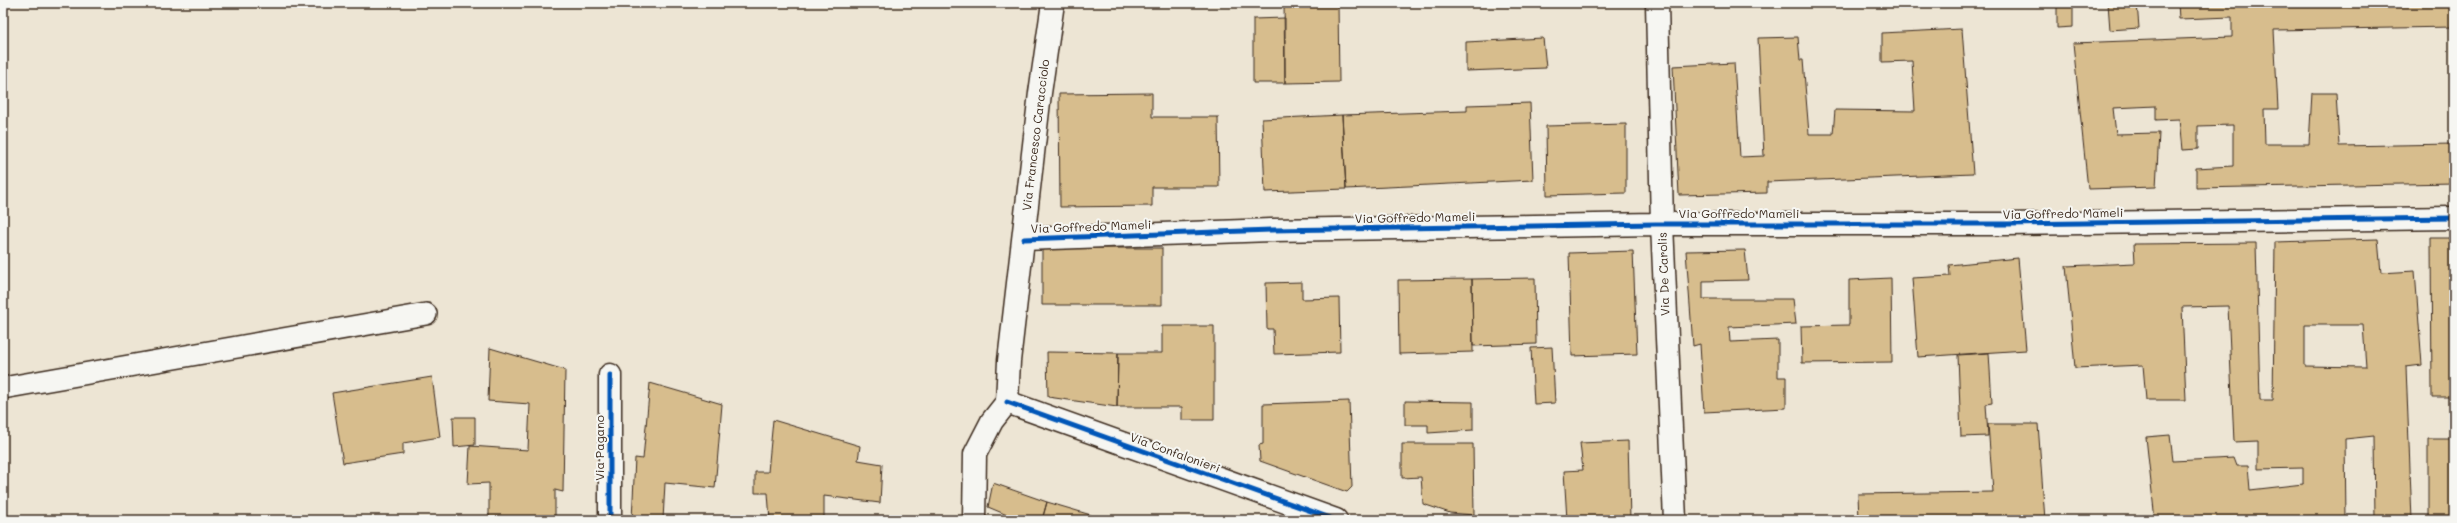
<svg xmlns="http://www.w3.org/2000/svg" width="2457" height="523" viewBox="0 0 2457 523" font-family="Mali,sans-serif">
<rect width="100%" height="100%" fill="#ede5d4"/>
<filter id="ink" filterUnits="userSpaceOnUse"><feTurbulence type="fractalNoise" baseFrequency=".025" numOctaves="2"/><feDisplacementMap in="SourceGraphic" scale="8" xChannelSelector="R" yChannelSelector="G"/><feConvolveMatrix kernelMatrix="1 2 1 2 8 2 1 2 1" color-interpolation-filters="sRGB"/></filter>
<g filter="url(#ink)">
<path fill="#d7bd8d" stroke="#3b2a1e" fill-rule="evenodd" d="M1284 3H1338L1339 82 1285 83Z
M2057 3H2073V27L2057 28Z
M2108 3H2137L2139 28 2110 30Z
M2178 3H2454V27L2274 30 2278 109H2264L2265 144H2309L2312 93H2336L2339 146 2454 144V183L2196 188V168L2233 166V125L2198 126V149L2182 150 2179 119 2156 120V106L2113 108 2116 134 2159 133 2156 187 2088 189 2073 43 2232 37V17L2179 19Z
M1285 18V83H1253V19Z
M1962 29 1973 174 1767 182V193L1679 195 1673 66 1734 63 1740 157 1764 156 1758 38 1798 37 1800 60H1803L1809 134H1833L1835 110 1915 111 1912 61 1882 62V33Z
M1543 38 1546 68 1466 71V42Z
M1152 93V117H1218L1219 187H1152V206L1060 207 1059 94Z
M1530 103 1533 180 1346 189 1342 115 1467 111V105Z
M1342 115 1346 189 1265 192 1262 119Z
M1626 124V193L1547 195 1546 126Z
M2431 238H2454V397H2432Z
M2378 239 2381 273 2415 271 2422 365 2406 367 2412 520H2375L2374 436 2345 439 2346 520H2155L2146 437 2170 435 2173 461 2234 458 2237 466H2248L2250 490 2303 484V468L2258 469V441L2234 442 2228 306 2182 307 2186 400H2146L2143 365 2075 368 2066 266 2135 263 2134 244 2256 243 2260 400H2273L2275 242ZM2305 325H2363L2366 367 2305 366Z
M1042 248H1162V305H1042Z
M1745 250 1748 280 1703 281V299H1793L1796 324 1729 327 1730 342 1778 340V377H1786V408L1704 412 1700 344 1693 346 1686 251Z
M1633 251 1637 354 1572 356 1569 253Z
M2018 258 2026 350 1918 357 1912 278 1950 276 1949 265Z
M1535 278 1536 344 1473 346 1472 279Z
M1891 278 1892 362 1802 363 1801 326 1849 325V280Z
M1472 279 1473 352 1399 354 1398 280Z
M1302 282V299L1339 298 1340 352 1274 354 1273 329H1267L1266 283Z
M1162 326H1214V420H1182V407H1117L1118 353H1162Z
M1552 347 1555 403 1534 404 1531 348Z
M490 348 565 370 563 492 555 490V520H489V483L468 484 470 446 528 450 530 404 488 401Z
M1047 352 1118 353 1117 407 1048 397Z
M1989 353 1992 403 1986 404 1988 436 1961 437 1958 355Z
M432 377 440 437 403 443V454L343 463 332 393Z
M650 383 722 404 715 488 665 483 663 520H632L635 458 643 459Z
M1349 401 1352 487 1347 492 1260 461 1259 445 1263 444V404Z
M1405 401 1473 402V430L1428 433V425H1405Z
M453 417H475V445L454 447Z
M773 420 860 446 858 460 882 464 880 503 824 496V520H770L768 493H755V472H768Z
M1988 424H2038L2045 520H1859L1858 494 1993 492Z
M2428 439H2454V520H2428Z
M1628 441 1630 520H1567L1564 471 1583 470 1580 443Z
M1402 444H1473L1474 515 1450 513 1423 504 1421 477 1402 478Z
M993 483 1047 502 1042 520H1019L988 507Z
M1047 502 1091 515V520H1042Z"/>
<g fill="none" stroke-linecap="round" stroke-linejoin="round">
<g stroke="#3b2a1e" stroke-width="24">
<path id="lane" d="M3 388 426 314"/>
</g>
<g stroke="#3b2a1e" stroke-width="25">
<path id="street" d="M1657 3 1662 224 1675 520
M1024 239 1271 230 1656 224H2008L2454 218
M610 375V520
M1007 402 1336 520
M974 520 975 454 992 421 1007 402 1009 361 1040 93 1053 3"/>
</g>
<use href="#lane" stroke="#f6f6f2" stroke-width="21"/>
<use href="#street" stroke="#f6f6f2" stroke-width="22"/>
<g stroke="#f6f6f2" stroke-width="8">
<path id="cycleway" d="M1024 239 1271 230 1656 224H2008L2454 218
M610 375V520
M1007 402 1336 520"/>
</g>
<use href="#cycleway" stroke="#0057b8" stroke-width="5"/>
</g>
</g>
<g text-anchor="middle" stroke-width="4" stroke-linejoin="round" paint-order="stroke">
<g font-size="12" fill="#3b2a1e" stroke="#f6f6f2">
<text transform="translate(1036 135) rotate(-83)" y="4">Via Francesco Caracciolo</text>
<text x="1739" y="218">Via Goffredo Mameli</text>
<text transform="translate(2063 214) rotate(-1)" y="4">Via Goffredo Mameli</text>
<text transform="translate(1415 218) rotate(-1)" y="4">Via Goffredo Mameli</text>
<text transform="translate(1091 227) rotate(-2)" y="4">Via Goffredo Mameli</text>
<text transform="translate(1664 274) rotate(-92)" y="4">Via De Carolis</text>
<text transform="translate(600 448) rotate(-90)" y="4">Via Pagano</text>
<text transform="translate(1175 453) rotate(20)" y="4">Via Confalonieri</text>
</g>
</g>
<rect width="2457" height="523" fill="none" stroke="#f6f6f2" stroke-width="16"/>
<rect x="8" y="8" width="2441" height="507" fill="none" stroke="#3b2a1e" stroke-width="1.5" filter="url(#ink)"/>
</svg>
